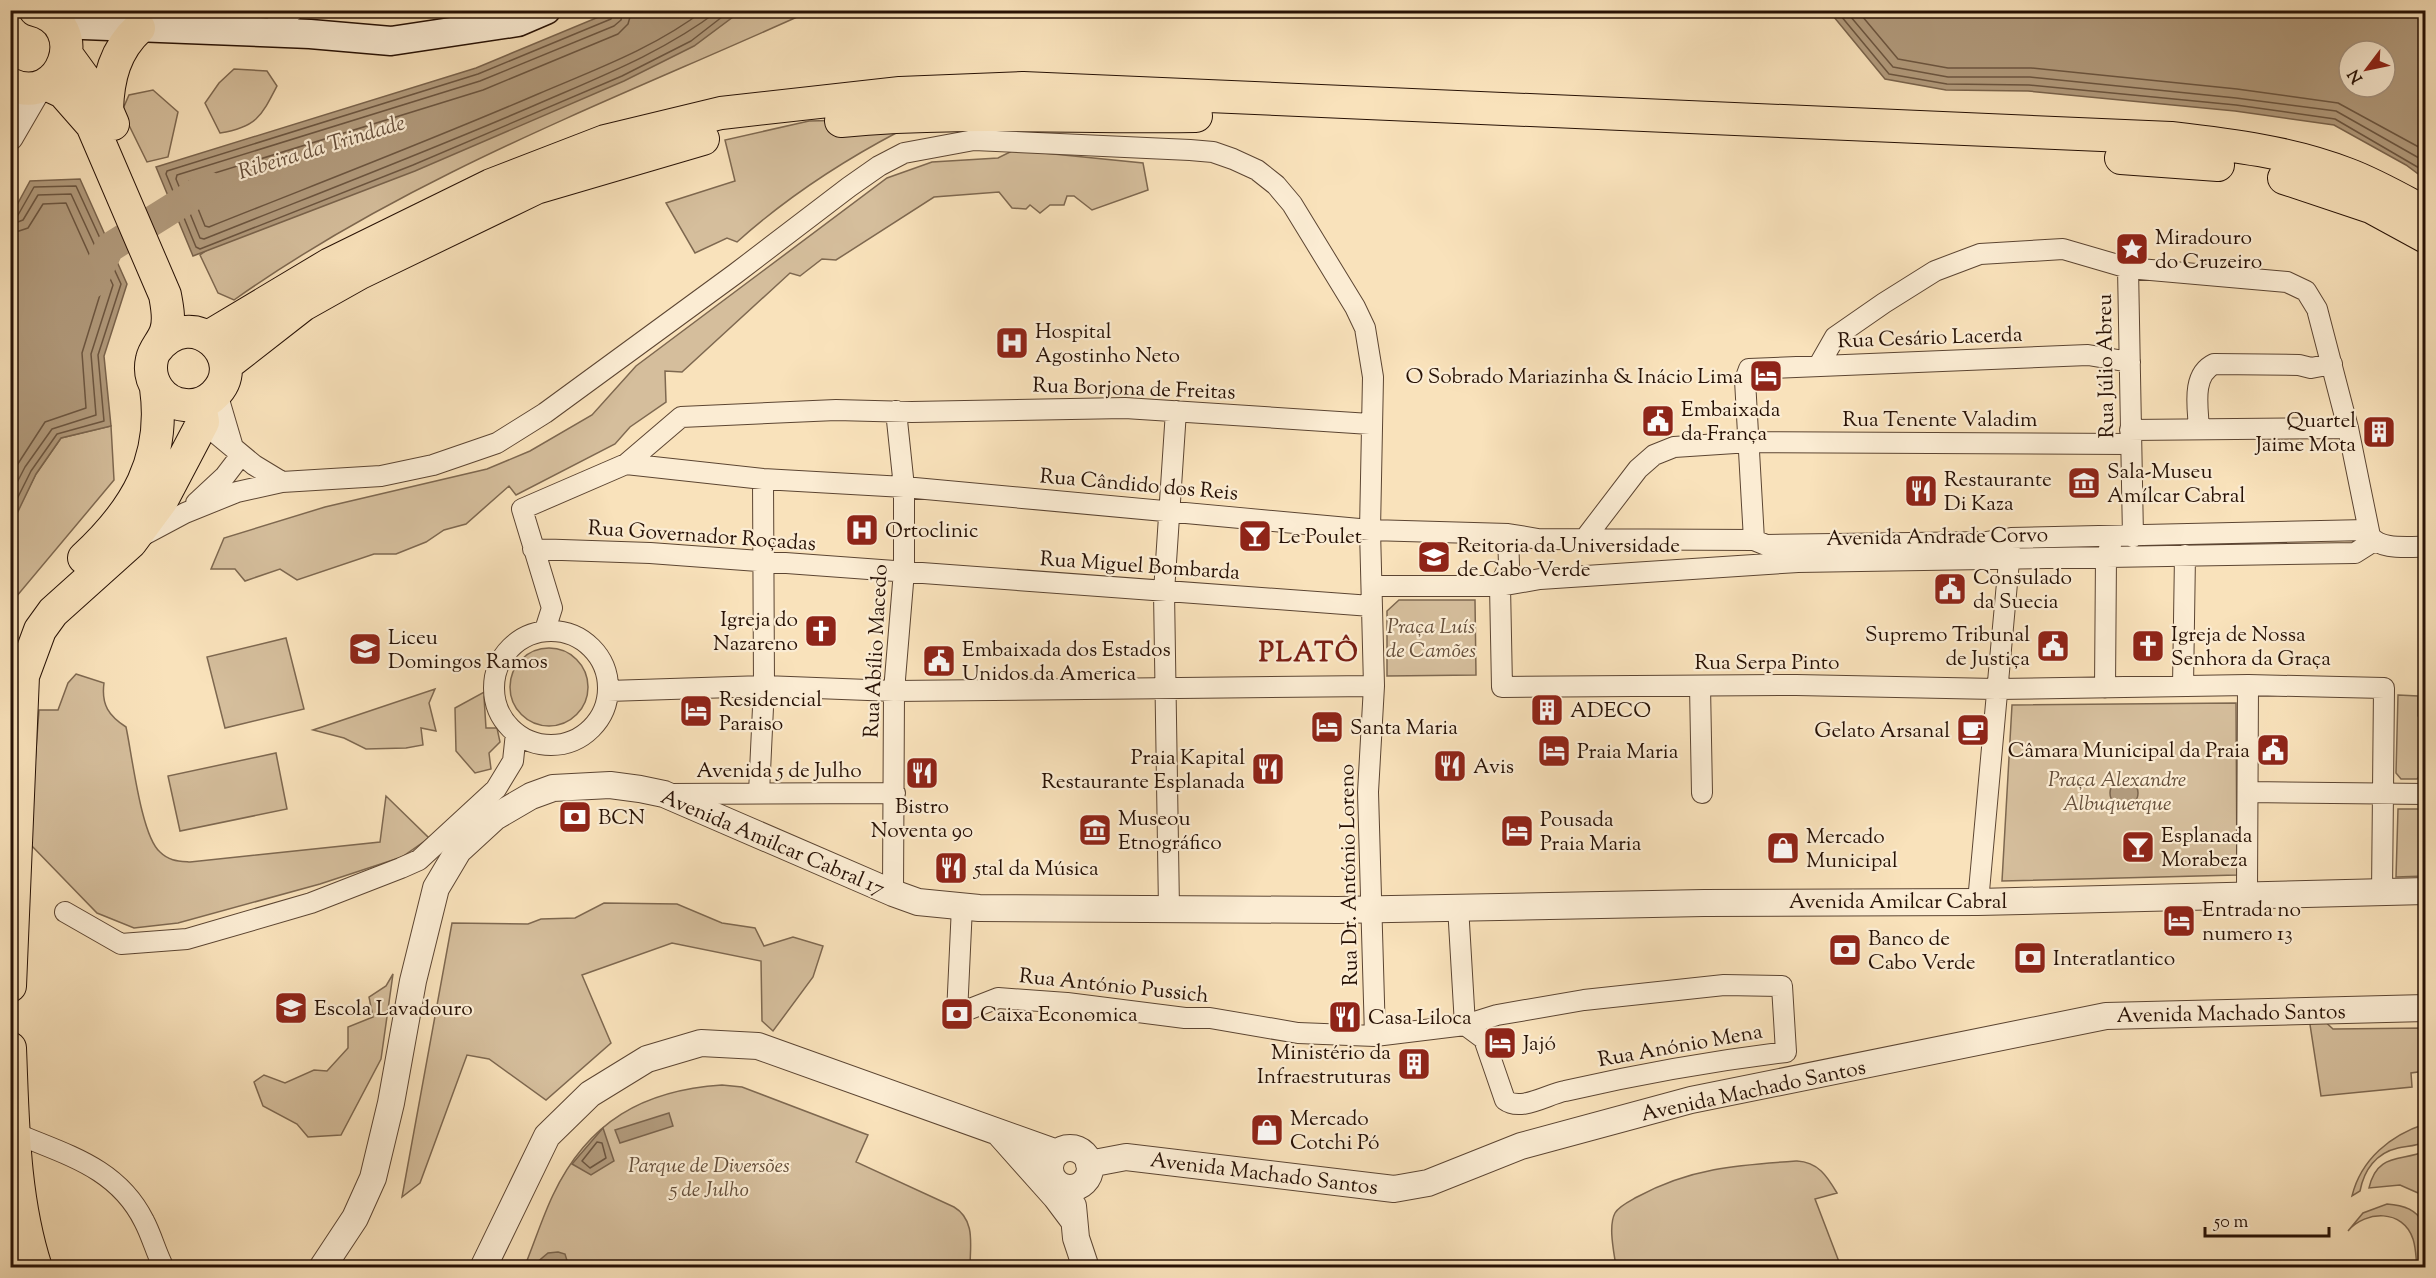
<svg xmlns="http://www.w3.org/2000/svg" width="2436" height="1278" viewBox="0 0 2436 1278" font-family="'Sorts Mill Goudy',serif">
<rect width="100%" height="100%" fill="#f9e2bb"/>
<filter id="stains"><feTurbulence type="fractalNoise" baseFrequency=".00333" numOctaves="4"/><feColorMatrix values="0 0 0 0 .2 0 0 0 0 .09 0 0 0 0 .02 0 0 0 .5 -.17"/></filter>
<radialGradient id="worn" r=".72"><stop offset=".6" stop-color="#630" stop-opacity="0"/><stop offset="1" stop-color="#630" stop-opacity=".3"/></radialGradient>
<path fill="#d5be9c" stroke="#7e6850" stroke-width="1.5" d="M713 11H805L806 13C611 101 409 176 234 300L218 293 200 255 273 204Z
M234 69 267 71 277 86C261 117 256 127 220 133L205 103 219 83Z
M153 90 178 112 168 157 147 162 122 111 129 95Z
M896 119 898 132C839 163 786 198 737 242L727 238 695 253 666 203 735 181 725 140 809 121Z
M1014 150 1143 163 1148 190 1092 210 1074 196H1067L1064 205H1050L1040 213 1030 205 1026 209 1012 208 999 192 934 197 836 260 822 259 800 276 790 273 682 372 665 371 666 402 630 427 615 444 516 495 509 486 466 524 444 530 426 542 396 554H374L297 580 280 569 245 581 235 569H211L224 538 325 507 487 469 530 451 592 415 636 366 887 178 932 162 998 158Z
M111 426 114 480 11 603 10 526 36 474 61 438Z
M1399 600H1475L1476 675 1387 676V611Z
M286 638 304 709 225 728 207 657Z
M510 687a39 39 0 1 1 78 0a39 39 0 1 1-78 0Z
M76 674 104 683C101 705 109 716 126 727 132 754 141 836 160 852 169 861 178 861 190 862L380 842 386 796 429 838 402 857 320 884 178 923 134 928 97 913 29 843 39 710H58L68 683Z
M435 689 429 703 436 731 421 728 423 745 406 748 366 749 344 738 313 730Z
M486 691 484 697 486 728H497L500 742 489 753 491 769 475 773 456 751 455 708Z
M2398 695 2418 696V716L2425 725V770L2417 779H2401L2396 773Z
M2236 703 2237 875 2002 881 2012 705Z
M276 753 287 809 180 831 168 776Z
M2398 809H2425V876L2396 877Z
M604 903 677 904 722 923 755 928 764 946 793 937 823 946 813 977 773 1031 762 1021 761 961 672 943 582 975 611 1043 546 1100 489 1059 467 1055 420 1183 402 1197 452 923 528 924 541 919 575 918Z
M393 974 381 1059 341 1135 308 1137 297 1124 263 1106 254 1082 264 1075 285 1083 314 1070 327 1071 348 1048V1027L373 1017 369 997 386 986Z
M2319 1016 2333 1029 2425 1028V1071L2411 1073 2412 1087 2321 1096 2309 1018Z
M722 1085 742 1087 868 1135 856 1162 954 1207C976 1220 970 1246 970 1267L524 1268C534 1244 542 1218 553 1195 588 1121 644 1090 722 1085Z
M2425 1124V1142C2416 1146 2408 1146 2398 1148 2376 1153 2364 1170 2360 1191L2352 1196C2361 1159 2391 1135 2425 1124Z
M2425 1151V1196L2400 1185 2369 1188C2377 1152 2402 1162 2425 1151Z
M1797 1161C1818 1162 1827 1176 1837 1193L1815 1199 1841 1267H1616C1614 1252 1608 1226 1615 1213 1619 1206 1630 1201 1637 1197 1690 1168 1737 1165 1797 1161Z
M2387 1204C2431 1207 2426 1233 2425 1267H2417C2416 1259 2416 1248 2413 1239 2403 1209 2366 1210 2348 1231L2363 1213Z"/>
<path fill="#b29b7d" stroke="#7a644d" stroke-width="1.5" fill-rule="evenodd" d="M613 11H741L694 46 624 81 415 171 193 256 156 167 476 68Z
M1829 11H2425V179L2406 165 2334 125 2235 111 2028 91 1946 90 1885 79ZM2349 51H2385V87H2349Z
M80 179 127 284 104 356 111 426 61 438 36 474 11 526V216L30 181Z
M2110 793a14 14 0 1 1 28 0a14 14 0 1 1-28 0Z
M669 1113 673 1126 620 1143 615 1130Z
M603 1128 614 1161 591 1175 572 1164Z
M558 1252 565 1254 569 1267H536L535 1264 548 1253Z"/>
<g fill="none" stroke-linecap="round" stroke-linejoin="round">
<path stroke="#6c5641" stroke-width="1.5" d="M615 10 611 19 478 74 167 171 166 174 196 247 200 249 413 165 622 76 691 41 731 10
M623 10 621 20 614 26 480 81 177 175 176 179 200 238 204 239C314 195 424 153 533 106 597 78 663 53 719 10
M632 10 628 24 618 34 483 90 189 181 188 184 205 226 209 227C319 183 429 141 538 94 594 70 655 48 704 10
M1836 10 1889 74 1947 84 2029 85 2236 105 2335 119 2426 172
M1845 10 1893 67 1948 77H2030L2236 98 2336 111 2426 162
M1857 10 1898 59 1948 68H2031L2237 89 2338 103 2426 151
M10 217 18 215 34 187 76 186 121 284 98 355 104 421 57 434 31 471 10 513
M10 225 23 220 38 195 71 194 113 285 91 354 96 415 52 429 25 467 10 496
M10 234 28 228 43 204 66 203 103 285 82 353 86 408 45 422 10 476
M597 1142 602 1143 606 1158 590 1168 582 1161Z"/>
<path stroke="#b29b7d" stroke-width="30" d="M92 283 109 248 208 186"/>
<g stroke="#5c4532" stroke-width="22">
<path id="minor" d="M192 28 213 10
M266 33 294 10
M2128 268 2133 537
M1819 365 1835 337 1884 303 1935 271 1980 254 2063 249 2128 268 2287 282 2306 291 2317 309 2348 428 2370 536C2382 551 2408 546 2426 547
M217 393 232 444
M195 416 254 465 282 482
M2199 429C2198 408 2191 375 2214 364L2299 365 2311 368 2332 364
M2130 430 2348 428
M626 464 763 479 904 487 1370 530 1508 534 1538 539 1754 540 1766 545 1986 542 2011 538 2367 530
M196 503 225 476 241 455
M1508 534 1509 565 1500 586 1502 687 1796 685 1996 689 2248 685 2247 894
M140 537 185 513 237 492 282 482 381 476 433 465 497 443 545 413 735 274 849 187 879 166 904 153 974 140 1190 150 1213 152 1233 159 1257 170 1276 185 1292 204 1355 307 1365 328 1373 377 1370 530 1374 686 1368 792 1375 1036
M1754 540 1745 380 1749 369 2088 355 2130 362
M1583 541 1638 469 1654 455 1674 447 1750 442 2130 444
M533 549 650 553 1371 606
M1372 586H1500L1540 579 1798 562 2355 553 2374 541
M545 630 552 608 522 509 626 464 681 417 836 410 912 412 1125 408 1370 424
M494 688a57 57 0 1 1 114 0a57 57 0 1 1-114 0Z
M2248 685 2384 688 2382 893
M1700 686 1702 793
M2183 686 2185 555
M2105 688 2106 556 2111 545
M608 691 764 686 894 691 1374 686
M2248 792 2426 794
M759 793 764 686 763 479
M670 794 895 793
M893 893 894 691 904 571V487L896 411
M1978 902 2010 550
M962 906 957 1014 998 998 1067 1003 1185 1018H1210L1298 1033 1375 1036 1465 1025 1497 1015 1584 1000 1724 985 1782 986 1786 1052C1712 1061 1639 1074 1565 1091 1548 1094 1521 1112 1505 1100L1484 1039 1465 1025
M1458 906 1465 1025
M1169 909 1164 592 1176 411
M65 912 121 944 187 939 311 903 401 868 419 860 496 789 513 761 516 733
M15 1133C66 1155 117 1167 144 1221 152 1236 156 1253 164 1268"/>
</g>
<g stroke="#5c4532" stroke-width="28">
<path id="tertiary" d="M10 137 39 87
M999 1133 1056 1197 1074 1221
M1050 1168a20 20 0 1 1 40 0a20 20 0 1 1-40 0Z
M1089 1164 1126 1157 1394 1189 1428 1183 1521 1146 1691 1100 2106 1016 2426 1008
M1073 1206 1076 1238 1086 1268
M322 1268 355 1218 373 1178 391 1103 413 981 436 888 458 851 495 817 531 796 553 788 610 785 640 789 664 794 893 893 918 902 979 908 1338 910 1704 903 1978 902 2426 891
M483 1268 547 1136 590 1094 647 1059 701 1043 758 1046 1057 1153"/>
</g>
<g stroke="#271105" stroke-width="31">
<path id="secondary" d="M58 24 310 34 391 41 518 22 546 10"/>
</g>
<g stroke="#271105" stroke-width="34">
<path id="primary" d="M67 55 107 110 113 124
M10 84C62 109 93 24 35 10
M46 84 63 92 92 125 165 295C167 306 170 319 166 331 163 341 154 349 152 359 147 381 162 403 185 405 196 406 206 403 214 395 251 360 193 302 156 350
M107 110C108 78 115 50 139 28
M841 121C959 110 1078 118 1196 116
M2121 158 2218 165
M2284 178 2371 207 2426 237
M208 337 330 264 491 185 605 141 721 113 900 93 1023 88 2171 138C2231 145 2291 152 2347 174 2374 184 2400 199 2426 213
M226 365 303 305 360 273 536 188 703 139
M84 558C136 510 166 459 156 388
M10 986 23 676 40 630 53 612 131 542 162 500 203 422 200 404
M10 1048C13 1121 13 1197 36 1268"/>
</g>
<use href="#minor" stroke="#fbecd3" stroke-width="20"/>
<use href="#tertiary" stroke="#fbecd3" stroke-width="26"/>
<use href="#secondary" stroke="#fbecd3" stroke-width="28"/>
<use href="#primary" stroke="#f9e2bb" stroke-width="32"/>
</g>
<defs>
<g id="sight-square" transform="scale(1.725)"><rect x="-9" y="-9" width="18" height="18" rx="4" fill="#8f2418" stroke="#fbecd3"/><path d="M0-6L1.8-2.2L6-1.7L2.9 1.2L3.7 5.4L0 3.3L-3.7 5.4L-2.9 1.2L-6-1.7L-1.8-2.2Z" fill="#fff"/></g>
<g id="hospital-square" transform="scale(1.725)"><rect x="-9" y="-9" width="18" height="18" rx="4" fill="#8f2418" stroke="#fbecd3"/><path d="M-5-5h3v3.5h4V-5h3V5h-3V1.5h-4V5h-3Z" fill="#fff"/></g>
<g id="hotel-square" transform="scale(1.725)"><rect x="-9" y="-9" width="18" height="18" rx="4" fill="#8f2418" stroke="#fbecd3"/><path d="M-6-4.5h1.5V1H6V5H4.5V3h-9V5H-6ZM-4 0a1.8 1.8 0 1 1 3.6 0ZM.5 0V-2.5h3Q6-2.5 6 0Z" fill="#fff"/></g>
<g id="civic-square" transform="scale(1.725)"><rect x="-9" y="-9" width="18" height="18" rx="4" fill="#8f2418" stroke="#fbecd3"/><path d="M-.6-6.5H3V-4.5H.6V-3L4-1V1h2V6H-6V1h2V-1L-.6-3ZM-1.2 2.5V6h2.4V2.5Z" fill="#fff"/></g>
<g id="building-square" transform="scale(1.725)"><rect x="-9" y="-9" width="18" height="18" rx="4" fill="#8f2418" stroke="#fbecd3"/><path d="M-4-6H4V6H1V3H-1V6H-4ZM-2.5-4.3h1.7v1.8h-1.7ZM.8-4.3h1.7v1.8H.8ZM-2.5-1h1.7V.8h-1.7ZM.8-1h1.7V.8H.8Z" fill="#fff"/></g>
<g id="museum-square" transform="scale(1.725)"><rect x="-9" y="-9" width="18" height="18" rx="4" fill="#8f2418" stroke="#fbecd3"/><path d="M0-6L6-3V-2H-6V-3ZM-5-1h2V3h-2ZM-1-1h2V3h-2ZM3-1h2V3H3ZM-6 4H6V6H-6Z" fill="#fff"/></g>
<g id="restaurant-square" transform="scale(1.725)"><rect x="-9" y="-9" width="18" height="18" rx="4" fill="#8f2418" stroke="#fbecd3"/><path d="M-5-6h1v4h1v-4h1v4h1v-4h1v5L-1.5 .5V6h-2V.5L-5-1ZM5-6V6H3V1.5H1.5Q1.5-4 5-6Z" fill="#fff"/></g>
<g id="bar-square" transform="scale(1.725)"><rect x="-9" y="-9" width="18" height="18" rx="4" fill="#8f2418" stroke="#fbecd3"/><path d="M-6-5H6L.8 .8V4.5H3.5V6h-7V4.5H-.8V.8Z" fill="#fff"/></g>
<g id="university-square" transform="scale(1.725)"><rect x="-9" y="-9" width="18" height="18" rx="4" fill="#8f2418" stroke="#fbecd3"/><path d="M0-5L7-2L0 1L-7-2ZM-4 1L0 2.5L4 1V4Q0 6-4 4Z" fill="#fff"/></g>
<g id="church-square" transform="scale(1.725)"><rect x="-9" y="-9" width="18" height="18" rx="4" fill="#8f2418" stroke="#fbecd3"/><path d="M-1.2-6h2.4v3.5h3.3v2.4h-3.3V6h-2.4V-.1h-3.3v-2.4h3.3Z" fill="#fff"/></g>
<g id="school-square" transform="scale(1.725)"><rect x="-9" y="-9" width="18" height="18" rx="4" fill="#8f2418" stroke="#fbecd3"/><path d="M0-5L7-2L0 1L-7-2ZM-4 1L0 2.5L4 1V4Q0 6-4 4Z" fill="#fff"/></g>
<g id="cafe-square" transform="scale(1.725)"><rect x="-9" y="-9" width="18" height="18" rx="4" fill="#8f2418" stroke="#fbecd3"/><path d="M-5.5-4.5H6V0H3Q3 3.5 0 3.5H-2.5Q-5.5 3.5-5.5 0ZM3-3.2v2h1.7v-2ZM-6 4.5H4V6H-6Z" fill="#fff"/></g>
<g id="bank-square" transform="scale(1.725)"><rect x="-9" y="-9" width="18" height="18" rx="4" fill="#8f2418" stroke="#fbecd3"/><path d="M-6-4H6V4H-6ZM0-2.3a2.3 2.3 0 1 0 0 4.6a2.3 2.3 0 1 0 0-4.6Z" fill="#fff"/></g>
<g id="shop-square" transform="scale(1.725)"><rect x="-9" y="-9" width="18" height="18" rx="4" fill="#8f2418" stroke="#fbecd3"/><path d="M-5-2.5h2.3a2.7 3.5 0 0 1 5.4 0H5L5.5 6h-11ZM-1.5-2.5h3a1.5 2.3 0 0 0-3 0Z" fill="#fff"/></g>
</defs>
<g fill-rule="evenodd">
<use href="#sight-square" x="2132" y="249"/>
<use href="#hospital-square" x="1012" y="343"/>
<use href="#hotel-square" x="1766" y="376"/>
<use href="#civic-square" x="1658" y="421"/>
<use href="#building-square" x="2379" y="432"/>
<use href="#museum-square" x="2084" y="483"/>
<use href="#restaurant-square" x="1921" y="491"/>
<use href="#hospital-square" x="862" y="530"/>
<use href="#bar-square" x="1255" y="536"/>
<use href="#university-square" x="1434" y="557"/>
<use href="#civic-square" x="1950" y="589"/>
<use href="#church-square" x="821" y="631"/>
<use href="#civic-square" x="2053" y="646"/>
<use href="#church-square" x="2148" y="646"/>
<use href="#school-square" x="365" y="649"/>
<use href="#civic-square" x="939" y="661"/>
<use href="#building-square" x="1547" y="710"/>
<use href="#hotel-square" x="696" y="711"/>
<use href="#hotel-square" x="1327" y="727"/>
<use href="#cafe-square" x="1973" y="730"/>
<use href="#civic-square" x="2273" y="750"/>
<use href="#hotel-square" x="1554" y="751"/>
<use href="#restaurant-square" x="1450" y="766"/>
<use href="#restaurant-square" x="1268" y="769"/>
<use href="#restaurant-square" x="922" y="773"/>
<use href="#bank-square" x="575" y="817"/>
<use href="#museum-square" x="1095" y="830"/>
<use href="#hotel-square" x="1517" y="831"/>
<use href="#bar-square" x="2138" y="847"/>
<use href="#shop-square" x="1783" y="848"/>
<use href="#restaurant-square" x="951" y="868"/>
<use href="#hotel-square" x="2179" y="921"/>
<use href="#bank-square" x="1845" y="950"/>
<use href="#bank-square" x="2030" y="958"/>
<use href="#school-square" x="291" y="1008"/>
<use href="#bank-square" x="957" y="1014"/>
<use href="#restaurant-square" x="1345" y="1017"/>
<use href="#hotel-square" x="1500" y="1043"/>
<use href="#building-square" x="1414" y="1064"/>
<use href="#shop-square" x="1267" y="1130"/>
</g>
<g text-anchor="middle" stroke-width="4.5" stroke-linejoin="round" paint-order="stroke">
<g font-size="21" fill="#271105" stroke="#fbecd3" text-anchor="start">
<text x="2155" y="244">Miradouro<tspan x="2155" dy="24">do Cruzeiro</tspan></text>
<text x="1035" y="338">Hospital<tspan x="1035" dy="24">Agostinho Neto</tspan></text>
<text x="1743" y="383" text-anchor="end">O Sobrado Mariazinha &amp; Inácio Lima</text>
<text x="1681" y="416">Embaixada<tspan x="1681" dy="24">da França</tspan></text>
<text x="2356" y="427" text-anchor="end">Quartel<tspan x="2356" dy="24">Jaime Mota</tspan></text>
<text x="2107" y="478">Sala-Museu<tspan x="2107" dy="24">Amílcar Cabral</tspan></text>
<text x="1944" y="486">Restaurante<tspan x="1944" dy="24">Di Kaza</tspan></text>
<text x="885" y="537">Ortoclinic</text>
<text x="1278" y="543">Le Poulet</text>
<text x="1457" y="552">Reitoria da Universidade<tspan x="1457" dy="24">de Cabo Verde</tspan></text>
<text x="1973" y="584">Consulado<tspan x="1973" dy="24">da Suecia</tspan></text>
<text x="798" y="626" text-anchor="end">Igreja do<tspan x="798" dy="24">Nazareno</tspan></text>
<text x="2030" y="641" text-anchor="end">Supremo Tribunal<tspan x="2030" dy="24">de Justiça</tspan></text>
<text x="2171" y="641">Igreja de Nossa<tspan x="2171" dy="24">Senhora da Graça</tspan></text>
<text x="388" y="644">Liceu<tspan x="388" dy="24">Domingos Ramos</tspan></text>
<text x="962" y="656">Embaixada dos Estados<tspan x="962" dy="24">Unidos da America</tspan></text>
<text x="719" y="706">Residencial<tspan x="719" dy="24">Paraiso</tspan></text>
<text x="1570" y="717">ADECO</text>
<text x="1350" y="734">Santa Maria</text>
<text x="1950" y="737" text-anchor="end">Gelato Arsanal</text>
<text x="2250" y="757" text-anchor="end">Câmara Municipal da Praia</text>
<text x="1577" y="758">Praia Maria</text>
<text x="1245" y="764" text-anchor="end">Praia Kapital<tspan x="1245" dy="24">Restaurante Esplanada</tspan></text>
<text x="1473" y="773">Avis</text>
<text x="922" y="813" text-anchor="middle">Bistro<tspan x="922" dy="24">Noventa 90</tspan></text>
<text x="598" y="824">BCN</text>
<text x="1118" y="825">Museou<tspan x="1118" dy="24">Etnográfico</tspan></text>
<text x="1540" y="826">Pousada<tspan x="1540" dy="24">Praia Maria</tspan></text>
<text x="2161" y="842">Esplanada<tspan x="2161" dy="24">Morabeza</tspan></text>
<text x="1806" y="843">Mercado<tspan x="1806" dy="24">Municipal</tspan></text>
<text x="974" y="875">5tal da Música</text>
<text x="2202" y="916">Entrada no<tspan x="2202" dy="24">numero 13</tspan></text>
<text x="1868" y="945">Banco de<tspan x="1868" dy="24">Cabo Verde</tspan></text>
<text x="2053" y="965">Interatlantico</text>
<text x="314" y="1015">Escola Lavadouro</text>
<text x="980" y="1021">Caixa Economica</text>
<text x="1368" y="1024">Casa Liloca</text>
<text x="1523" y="1050">Jajó</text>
<text x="1391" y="1059" text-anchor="end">Ministério da<tspan x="1391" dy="24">Infraestruturas</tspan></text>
<text x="1290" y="1125">Mercado<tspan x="1290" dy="24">Cotchi Pó</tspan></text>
</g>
<g font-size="21" fill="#271105" stroke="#fbecd3">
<text transform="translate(1930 337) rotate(-2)" y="7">Rua Cesário Lacerda</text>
<text transform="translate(2105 366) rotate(-91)" y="7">Rua Júlio Abreu</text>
<text transform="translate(1134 388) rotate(2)" y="7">Rua Borjona de Freitas</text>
<text x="1940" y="426">Rua Tenente Valadim</text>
<text transform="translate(1139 484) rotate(5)" y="7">Rua Cândido dos Reis</text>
<text transform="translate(702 535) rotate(4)" y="7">Rua Governador Roçadas</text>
<text transform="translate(1937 536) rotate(-1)" y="7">Avenida Andrade Corvo</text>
<text transform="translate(1140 565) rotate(4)" y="7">Rua Miguel Bombarda</text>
<text transform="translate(875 651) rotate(-87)" y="7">Rua Abílio Macedo</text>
<text x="1767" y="669">Rua Serpa Pinto</text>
<text x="779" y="777">Avenida 5 de Julho</text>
<text transform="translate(773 842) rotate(23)" y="7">Avenida Amilcar Cabral 17</text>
<text transform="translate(1348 875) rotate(-91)" y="7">Rua Dr. António Loreno</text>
<text x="1898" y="908">Avenida Amilcar Cabral</text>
<text transform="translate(1114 985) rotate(6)" y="7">Rua António Pussich</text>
<text transform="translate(2231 1013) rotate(-1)" y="7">Avenida Machado Santos</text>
<text transform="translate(1680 1045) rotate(-10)" y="7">Rua Anónio Mena</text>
<text transform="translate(1753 1090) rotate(-12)" y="7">Avenida Machado Santos</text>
<text transform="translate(1264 1173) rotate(7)" y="7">Avenida Machado Santos</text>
</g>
<g font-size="21" font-style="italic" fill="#644e3a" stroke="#fbecd3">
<text x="1431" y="633">Praça Luís<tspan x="1431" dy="24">de Camões</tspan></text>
<text x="2117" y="786">Praça Alexandre<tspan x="2117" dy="24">Albuquerque</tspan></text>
<text x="709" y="1172">Parque de Diversões<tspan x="709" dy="24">5 de Julho</tspan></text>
</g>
<g font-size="22" font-style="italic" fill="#664f3b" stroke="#fbecd3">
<text transform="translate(321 146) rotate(-17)" y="8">Ribeira da Trindade</text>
</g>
<g font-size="27" font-weight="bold" letter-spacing="1.5" fill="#7a1f14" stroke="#fbecd3">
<text x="1309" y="661">PLATÔ</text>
</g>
</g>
<rect width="2436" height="1278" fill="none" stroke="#f9e2bb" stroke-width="36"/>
<rect x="12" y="12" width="2412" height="1254" fill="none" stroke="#271105" stroke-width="3"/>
<rect x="18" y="18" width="2400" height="1242" fill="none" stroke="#271105" stroke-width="1.5"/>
<g transform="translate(2367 69) rotate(238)"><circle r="28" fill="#fbecd3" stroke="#a69481" stroke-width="1.5"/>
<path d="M0-4.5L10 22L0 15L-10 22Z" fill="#8f2418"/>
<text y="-9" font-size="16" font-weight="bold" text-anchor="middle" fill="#271105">N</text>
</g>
<path d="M2205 1227v9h124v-9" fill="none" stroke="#271105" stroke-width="3"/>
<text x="2214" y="1227" font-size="18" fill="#271105" stroke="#fbecd3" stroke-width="4.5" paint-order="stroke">50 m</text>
<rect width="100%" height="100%" filter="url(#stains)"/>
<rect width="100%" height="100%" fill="url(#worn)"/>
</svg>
